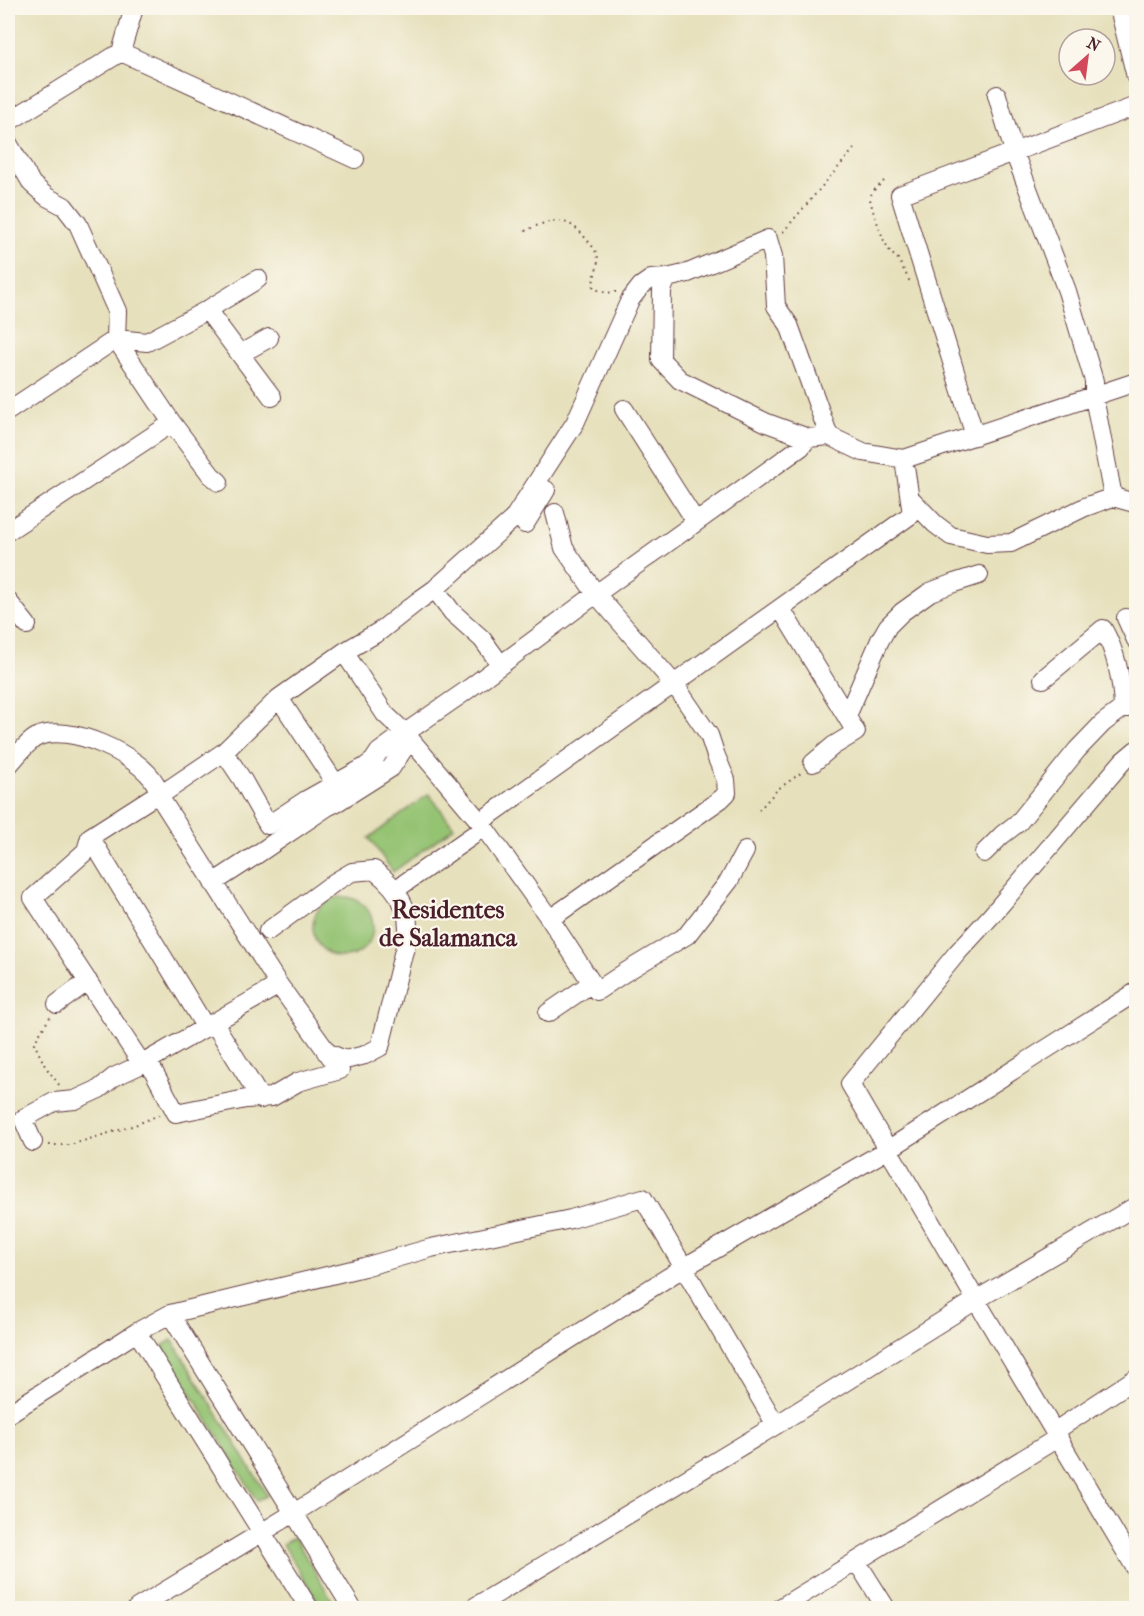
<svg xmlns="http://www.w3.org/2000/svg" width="1144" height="1616" viewBox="0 0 1144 1616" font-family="'IM FELL French Canon',serif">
<rect width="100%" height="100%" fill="#fbf7ec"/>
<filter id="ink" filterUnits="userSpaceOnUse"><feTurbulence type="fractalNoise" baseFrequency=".0167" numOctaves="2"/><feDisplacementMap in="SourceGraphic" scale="12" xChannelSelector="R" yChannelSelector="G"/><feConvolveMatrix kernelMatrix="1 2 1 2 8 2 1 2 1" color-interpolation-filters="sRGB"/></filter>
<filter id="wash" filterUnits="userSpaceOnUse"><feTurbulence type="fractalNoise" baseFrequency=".008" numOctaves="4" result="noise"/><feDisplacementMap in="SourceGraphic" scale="24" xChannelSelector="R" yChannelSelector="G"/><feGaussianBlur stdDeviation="1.35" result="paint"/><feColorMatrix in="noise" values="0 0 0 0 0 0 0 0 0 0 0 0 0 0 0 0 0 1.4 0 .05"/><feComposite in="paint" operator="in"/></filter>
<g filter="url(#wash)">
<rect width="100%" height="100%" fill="#e6e0bc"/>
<path fill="#94c372" stroke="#6f714e" stroke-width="1.5" d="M429 794 454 827 393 872 369 838Z
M313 927a30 30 0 1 1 60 0a30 30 0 1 1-60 0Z
M172 1340 267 1495 257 1501 162 1346Z
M294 1537 337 1608H322L283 1544Z"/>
</g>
<g filter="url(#ink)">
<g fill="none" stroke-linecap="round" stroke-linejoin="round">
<g stroke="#613c41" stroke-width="20">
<path id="minor" d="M1121 16 1136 77
M121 52 355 159
M997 95 1014 152 1067 291 1094 381V397L1113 497
M8 122 121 52 134 8
M8 143 32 184 47 197 64 206 78 224 117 311 116 339 172 423 211 475 219 482
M667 278 662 290 661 360 680 380 767 423 808 438 829 436 863 452 904 459 1136 382
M207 310 272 397
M240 354 269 338
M624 409 696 522
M8 411 116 339 147 342 207 310 258 279
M975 436 900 195 1136 106
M911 499 935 524 951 536 987 544 1011 543 1085 507 1113 497 1131 502 1136 501
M525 524 546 490
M8 531 172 423
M435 589 452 612 482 639 501 665
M8 601 27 625
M781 609 856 732 833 746 813 763
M1126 618 1136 640
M344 652 385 714 405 733 480 822 550 919 597 991 624 973 687 935 729 881 745 851
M1043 679 1103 629C1116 652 1122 681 1123 708
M279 698 335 783
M847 716 880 640 888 626 902 612 930 592 954 583 979 575
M1136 750 1123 761 991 916 957 953 850 1084 976 1300 1136 1569
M224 752 242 779 268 825 306 800 365 767 373 761 379 752 405 733
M8 766C15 758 28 741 37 737 68 722 139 755 155 783 157 787 158 792 159 796L279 985 340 1070 298 1082 272 1097 246 1099 176 1113 148 1061
M480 822 912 514 904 459
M90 837 206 1028
M984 853 1002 835 1019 822 1077 750 1103 723 1123 708H1136
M213 883 253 857 327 807 339 801 391 768 405 747V733L463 693 596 594 801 447 808 438
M395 890 472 836
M550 919 721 799 727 793 726 780 716 756 709 735 675 685 596 594 564 548 555 513
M268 931 335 882 352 872 374 870C403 892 416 919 403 954L380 1047 365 1055 345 1060 326 1052
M57 1004 88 981
M548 1013 592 983
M214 1023 261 1099
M142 1064 33 898 86 851 90 837 151 798 159 796 224 752 279 698 344 652 380 631 418 601 435 589 513 519 575 423 630 300 641 286 651 279 667 278 688 273 768 239 773 256 776 306 789 325 829 436
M33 1142 23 1119 54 1102 75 1100 99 1089 114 1077 142 1064 279 985
M170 1314 294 1513 352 1608
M137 1332 309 1608
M8 1414 137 1332 170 1314 364 1267 431 1248 571 1219 643 1198 776 1425
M1055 1431 1136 1378
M857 1562 886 1608
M137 1608 294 1513 683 1268 889 1149 1136 992
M473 1608 776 1425 976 1300 1136 1206
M780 1608 1059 1437"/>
</g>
<path stroke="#613c41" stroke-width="2" stroke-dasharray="1.5 4.5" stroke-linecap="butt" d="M750 8 762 11 802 9 808 8
M884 181 872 192 870 199 873 211 884 241 891 253 898 259 910 282
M525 231C550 219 567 214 586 239 591 244 597 251 598 259 598 268 593 277 593 286 600 293 607 293 616 292
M783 232 854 149
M759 810 778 789 801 773
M50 1017 34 1043 45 1066 60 1086
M49 1145H70L135 1125 159 1115"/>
<use href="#minor" stroke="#fff" stroke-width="18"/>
</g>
</g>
<g text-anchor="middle" stroke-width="4.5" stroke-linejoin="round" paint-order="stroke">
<g font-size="24" font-weight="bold" fill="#4a1f2b" stroke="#fbf7ec">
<text x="448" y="918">Residentes<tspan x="448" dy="28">de Salamanca</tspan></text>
</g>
</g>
<rect width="1144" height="1616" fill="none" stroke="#fbf7ec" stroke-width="30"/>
<g transform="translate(1087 57) rotate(28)"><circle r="28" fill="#fbf7ec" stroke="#b4a19f" stroke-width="1.5"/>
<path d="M0-4.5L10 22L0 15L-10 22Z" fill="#d1495b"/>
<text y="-9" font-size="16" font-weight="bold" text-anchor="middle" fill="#4a1f2b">N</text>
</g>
</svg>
